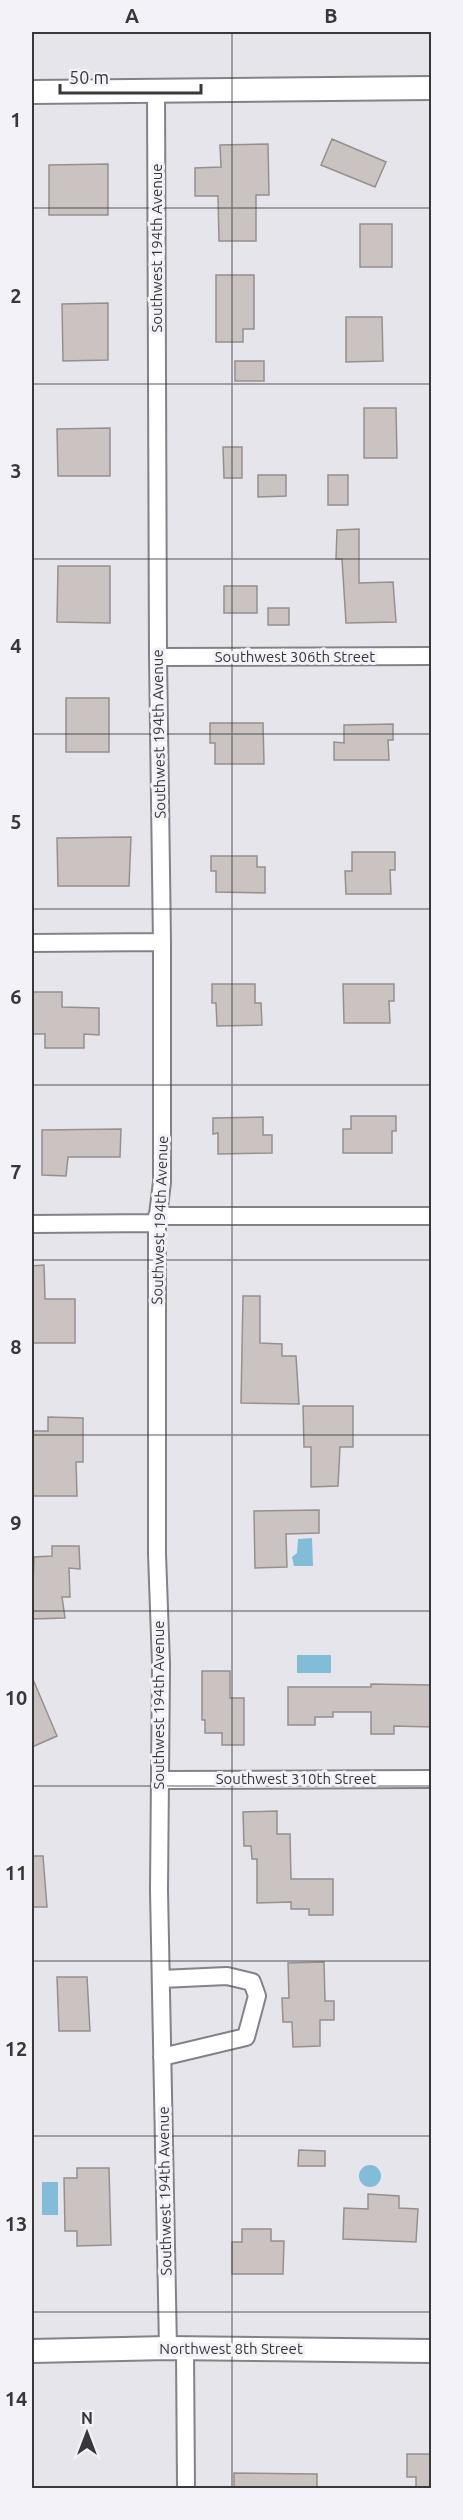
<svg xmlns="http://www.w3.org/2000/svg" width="463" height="2520" viewBox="0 0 463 2520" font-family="Ubuntu,sans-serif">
<rect width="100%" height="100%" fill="#e6e5ec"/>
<path fill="#82bcd6" d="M312 1538 313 1566H294L292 1557 297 1553 298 1539Z
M297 1655H331V1673H297Z
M359 2176a11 11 0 1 1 22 0a11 11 0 1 1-22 0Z
M42 2182H58V2215H42Z"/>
<path fill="#cbc3c1" stroke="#978f8e" stroke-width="1.5" d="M332 139 386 162 375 187 321 165Z
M268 144 269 195H256V241H219L218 196H195V168L221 167 220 145Z
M108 164V215H49V165Z
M360 224H392V267H360Z
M216 275H254V329H243V342H216Z
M108 303V360L63 361 62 304Z
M346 317H382L383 361 346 362Z
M235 361H264V381H235Z
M364 408H396L397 458H364Z
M110 428V476H58L57 429Z
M223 447H242V478H224Z
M258 475H286V496L258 497Z
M328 475H348V505H328Z
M359 529V583L393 582 396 622 346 623 342 559H336L337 530Z
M58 566H110V623L57 622Z
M224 586H257V613H224Z
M268 608H289V625H268Z
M66 698H109V752H66Z
M210 723H263L264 764H215V743H210Z
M393 724V740H388L389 760H334V742L344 743V725Z
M131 837 129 886H58L57 838Z
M352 852H395V870H390L391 894H346L345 871H352Z
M211 856H257V867H265V893L216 892V871H211Z
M212 984H255V1003H261L262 1025 217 1026 216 1003H212Z
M343 984H394V1001H389L390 1023H344Z
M32 992H62V1007L99 1008V1035L84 1034V1048H45V1034H32Z
M351 1116H396V1131H392V1153H343V1129H351Z
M263 1117V1135H272V1153L218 1154V1133L213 1134V1118Z
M121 1129 120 1157H68L66 1176 42 1175V1130Z
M44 1265 45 1299H75V1343H32V1266Z
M243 1296H260V1343L282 1344V1356H296L299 1404 241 1403Z
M303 1406H353V1447H340L338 1486 311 1487V1447H304Z
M48 1417 83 1418V1462H76L77 1496H32V1431H48Z
M319 1510V1533L286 1534 287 1567 255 1568 254 1511Z
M52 1546H79L80 1569 69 1568 70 1597H62L65 1618 32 1619 34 1557 52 1556Z
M202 1671H230V1698H244V1745H222V1733H205V1720H202Z
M32 1677 57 1736 32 1747Z
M371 1684 432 1685V1727L394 1726V1734H371V1712H333V1717H315V1725H288V1687H371Z
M277 1811V1834H290L291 1879H333V1915H309V1909H291V1902L257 1903V1859H252L251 1846H244L243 1812Z
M32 1856H43L47 1907H32Z
M324 1962 325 2001H334V2020H320V2046L293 2047 292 2022H283L282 1998H289L288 1963Z
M57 1977H87L90 2031H59Z
M299 2150 325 2151V2166H298Z
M77 2168H109L111 2245 77 2246V2231H65L64 2178H77Z
M368 2194 399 2196V2208L418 2209 416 2242 343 2239 344 2208 368 2209Z
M242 2229H271V2241H284L283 2274H232V2242H242Z
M407 2454H431L432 2488H416V2477H407Z
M234 2473 317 2474V2488H234Z"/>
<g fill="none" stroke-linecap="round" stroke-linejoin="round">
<g stroke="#838289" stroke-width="20">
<path id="street" d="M156 91 158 657 162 942V1182L157 1223V1554L161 1664 159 1890 168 2348
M158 657 432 656
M32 943 162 942
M157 1216H432
M32 1224 157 1223
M161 1780 432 1779
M161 1979 227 1976 252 1982 257 1996 246 2037 162 2057
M185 2349 186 2488"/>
</g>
<g stroke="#838289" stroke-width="26">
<path id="secondary" d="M32 92 432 88
M32 2351 168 2348 432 2351"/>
</g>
<use href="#street" stroke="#fff" stroke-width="16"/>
<use href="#secondary" stroke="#fff" stroke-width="22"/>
</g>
<path fill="none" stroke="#38373a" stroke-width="1.5" stroke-opacity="0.55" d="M232 32V2488M32 208H432M32 384H432M32 559H432M32 734H432M32 909H432M32 1085H432M32 1260H432M32 1435H432M32 1611H432M32 1786H432M32 1961H432M32 2136H432M32 2312H432"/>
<g text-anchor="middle" stroke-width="6" stroke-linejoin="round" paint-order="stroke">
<g font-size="15" fill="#38373a" stroke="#f3f2f9">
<text transform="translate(157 248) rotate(-90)" y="5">Southwest 194th Avenue</text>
<text x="295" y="662">Southwest 306th Street</text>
<text transform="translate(159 734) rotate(-91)" y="5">Southwest 194th Avenue</text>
<text transform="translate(160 1220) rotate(-88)" y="5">Southwest 194th Avenue</text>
<text transform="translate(159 1705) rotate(-90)" y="5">Southwest 194th Avenue</text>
<text x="296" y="1784">Southwest 310th Street</text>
<text transform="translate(165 2191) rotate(-91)" y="5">Southwest 194th Avenue</text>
<text x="231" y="2354">Northwest 8th Street</text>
</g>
</g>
<rect width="463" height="2520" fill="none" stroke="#f3f2f9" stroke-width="66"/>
<g transform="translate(87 2433)" stroke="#f3f2f9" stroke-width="4.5" paint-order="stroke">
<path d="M0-4.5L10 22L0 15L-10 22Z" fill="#38373a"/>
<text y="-9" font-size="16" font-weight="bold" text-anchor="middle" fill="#38373a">N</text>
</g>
<path d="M60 84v9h141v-9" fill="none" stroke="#38373a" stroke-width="3"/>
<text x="69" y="84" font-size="18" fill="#38373a" stroke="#f3f2f9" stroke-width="4.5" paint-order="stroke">50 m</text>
<rect x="33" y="33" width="397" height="2454" fill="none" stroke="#38373a" stroke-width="2"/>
<g font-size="20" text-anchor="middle" font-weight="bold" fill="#38373a">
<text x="132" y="23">A</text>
<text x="331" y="23">B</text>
<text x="16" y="127">1</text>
<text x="16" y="303">2</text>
<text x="16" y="478">3</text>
<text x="16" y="653">4</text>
<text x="16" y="829">5</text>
<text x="16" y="1004">6</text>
<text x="16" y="1179">7</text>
<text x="16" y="1354">8</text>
<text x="16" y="1530">9</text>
<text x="16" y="1705">10</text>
<text x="16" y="1880">11</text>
<text x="16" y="2056">12</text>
<text x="16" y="2231">13</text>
<text x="16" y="2406">14</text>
</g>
</svg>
